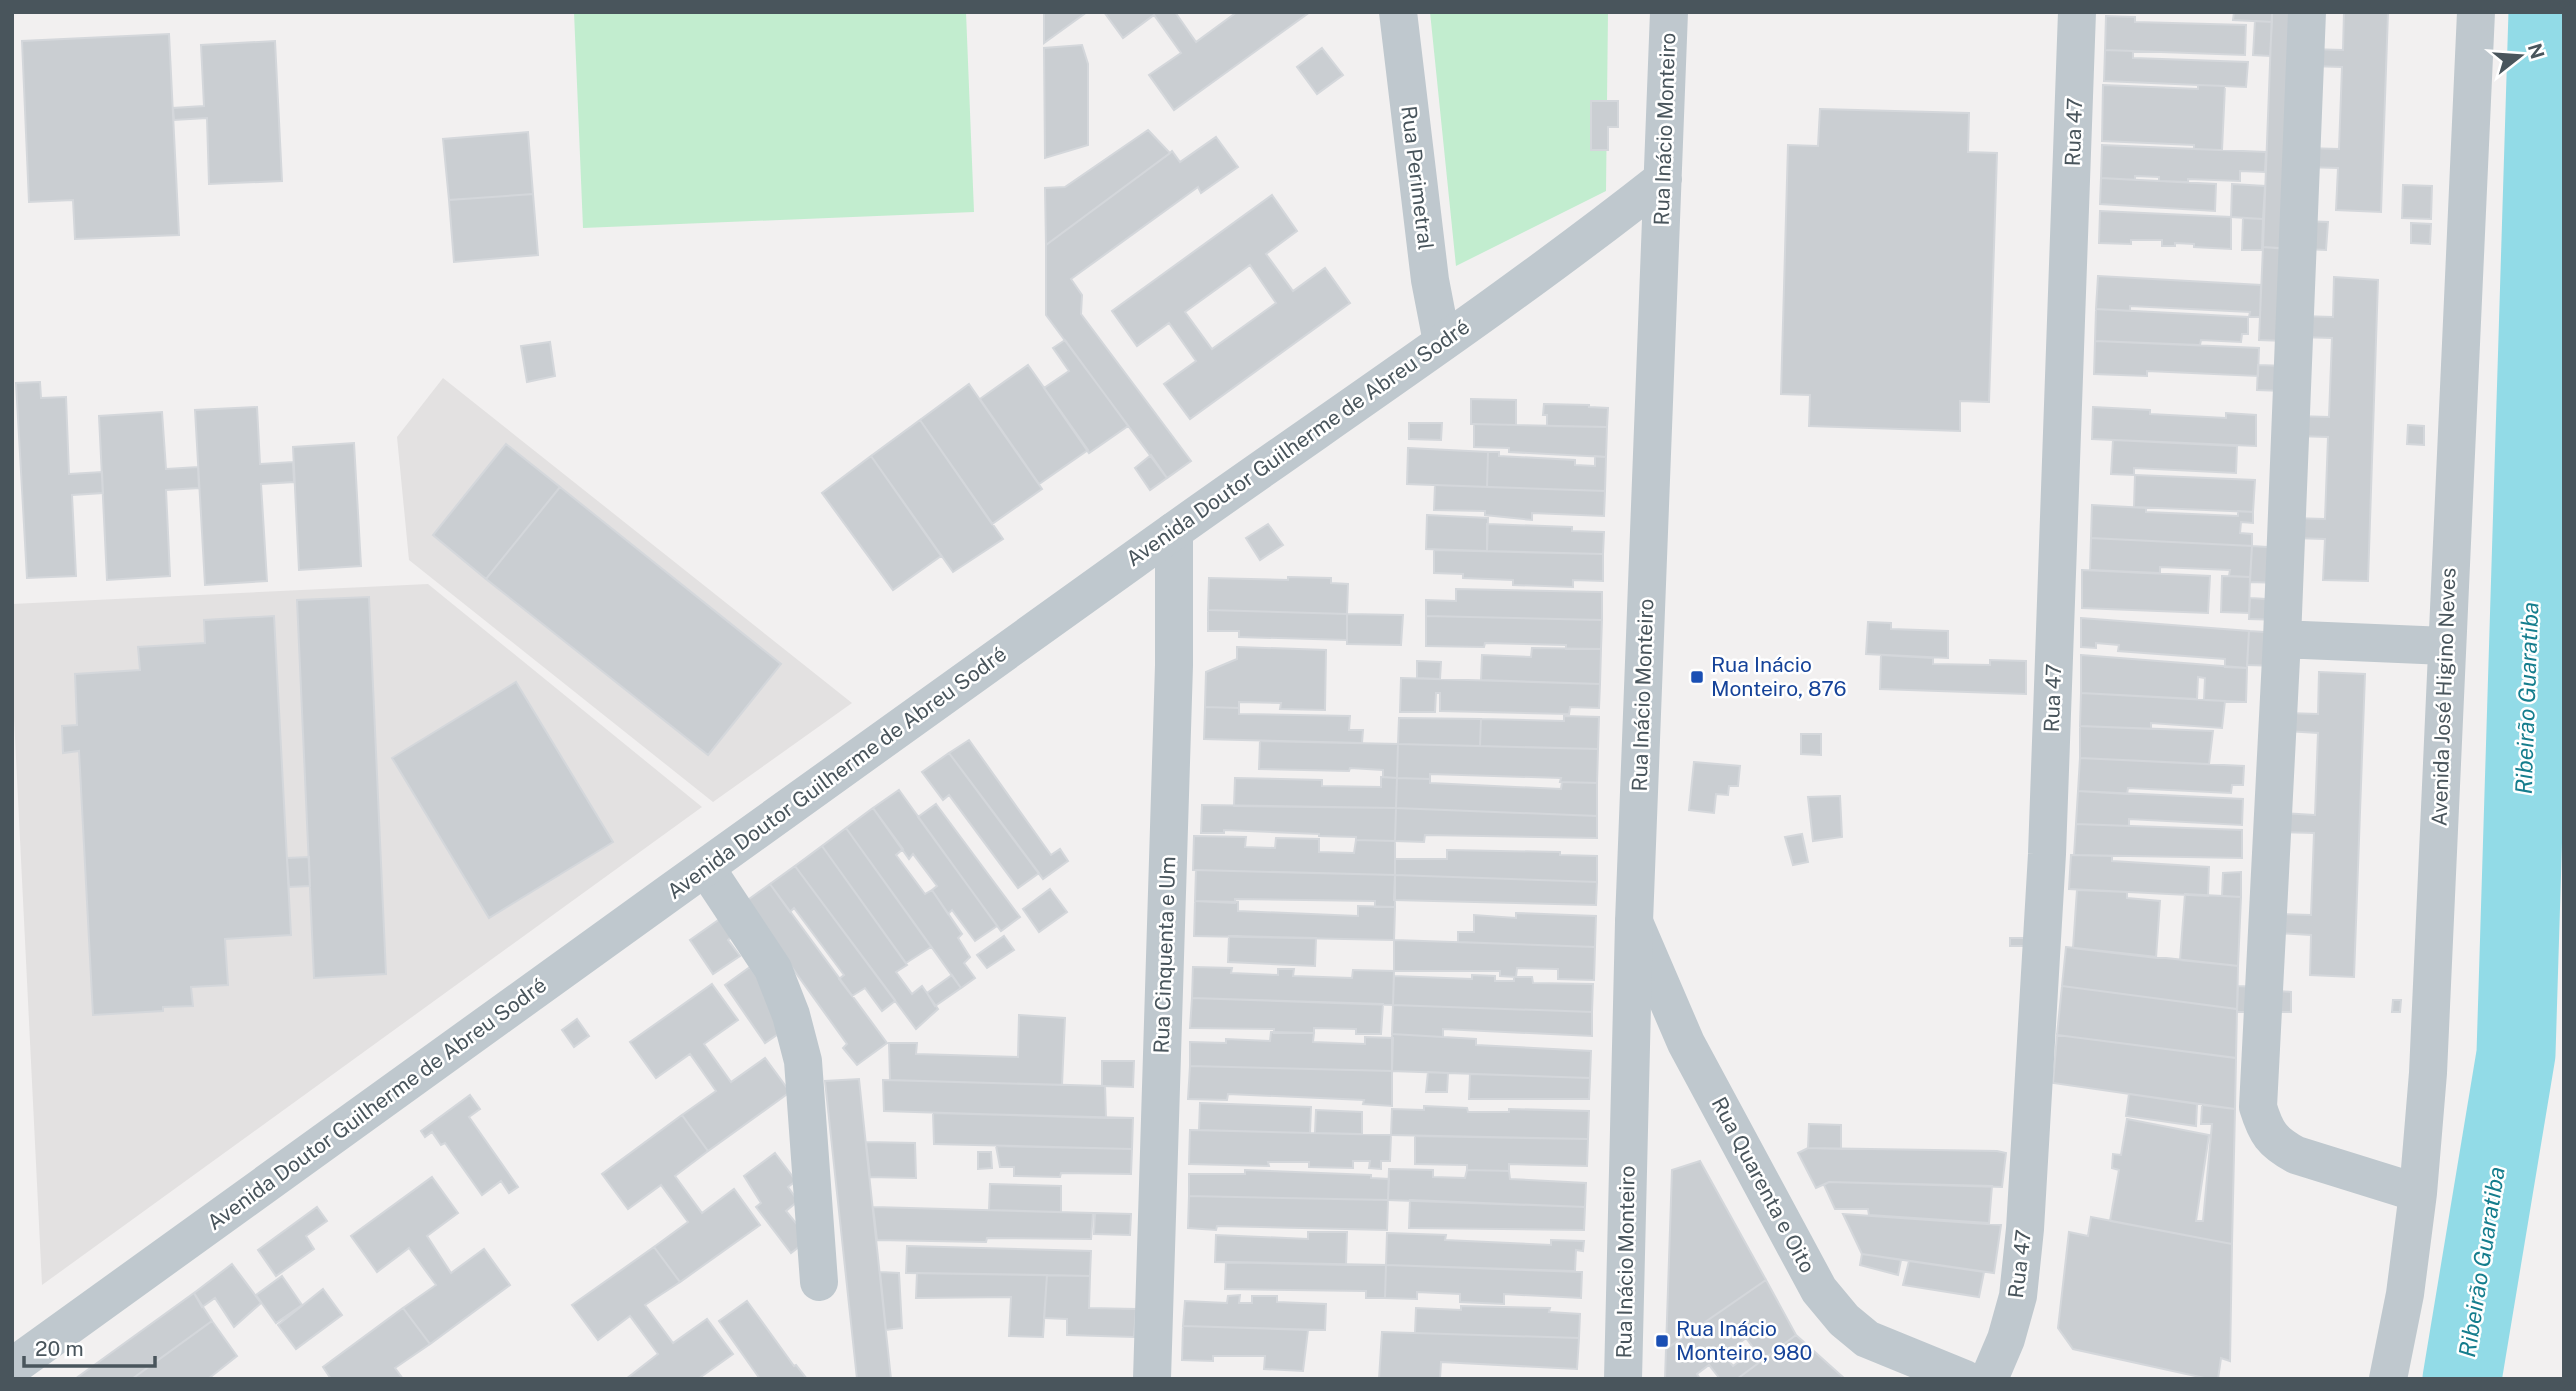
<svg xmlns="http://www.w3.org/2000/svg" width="2576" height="1391" viewBox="0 0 2576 1391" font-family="'Public Sans',sans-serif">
<rect width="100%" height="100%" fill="#f2f0f0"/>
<path fill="#e3e1e1" d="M443 378 852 703 713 802 409 560 397 437Z
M428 584 702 807 42 1285 12 677V604Z"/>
<path fill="#c2edcf" d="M574 12H966L974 212 583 228Z
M1430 12H1608L1606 191 1456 266Z"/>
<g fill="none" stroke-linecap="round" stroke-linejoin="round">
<path stroke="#92dbe7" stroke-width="79" d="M2462 1379 2516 1054 2548 12"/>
</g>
<path fill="#caced2" stroke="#d4d7db" stroke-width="2" fill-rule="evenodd" d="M1044 12H1087L1044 43Z
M1104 12H1175L1196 42 1237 12H1310L1174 110 1149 75 1181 53 1154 15 1123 38Z
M2234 12H2272V22L2233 20Z
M2272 12H2298L2289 249 2263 247Z
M2344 12H2388L2381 212 2336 210 2338 168 2305 167 2306 148 2339 149 2342 67 2310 66V49L2343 50Z
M2106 16 2135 17V22L2246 25 2245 55 2105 50Z
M2255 21 2272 22 2270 56 2253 55Z
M169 34 179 235 75 239 73 200 29 202 22 41Z
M275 41 282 181 209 184 207 118 174 120 173 108 204 106 201 45Z
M1082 45 1088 64V145L1045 158 1044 48Z
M1322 48 1343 75 1317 94 1297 67Z
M2105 50 2133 51V58L2248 62 2246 87 2104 81Z
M2103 85 2198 89V85L2225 86 2222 150 2194 149V145L2102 141Z
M1591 101H1618V127H1608V150H1591Z
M1820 109 1969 113 1968 152 1997 153 1989 402 1960 401V431L1809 426 1810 395 1781 394 1788 145 1818 146Z
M1148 130 1170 153 1046 245 1045 188 1065 187Z
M528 132 533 194 449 200 443 139Z
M1216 137 1238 167 1201 193 1198 187 1071 279 1082 295 1081 314 1191 461 1167 478 1046 315V245L1170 153 1172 151 1180 162Z
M2102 145 2266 152 2265 172 2240 171V181L2188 179V182L2159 181V177L2135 176V180L2101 178Z
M2101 178 2216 184 2215 211 2100 204Z
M2232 184 2265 186 2263 219 2231 217Z
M2403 185 2432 186 2431 219 2402 218Z
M533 194 538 255 454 262 449 200Z
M1272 195 1297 231 1266 254 1293 291 1325 268 1350 303 1190 419 1164 384 1196 361 1169 323 1137 346 1112 311ZM1250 265 1276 303 1212 349 1185 312Z
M2100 211 2231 217V249L2194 247V244L2175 243V246H2162V240H2131V244L2099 243Z
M2243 218 2263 219 2262 250H2242Z
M2303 221 2328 222 2326 250 2303 249Z
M2411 223 2431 224 2430 244 2411 243Z
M2263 247 2296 249 2286 341 2259 340Z
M2098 276 2261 285 2260 317H2249L2250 312 2130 306V311L2096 309Z
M2334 277 2378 280 2368 581 2323 580 2325 539 2293 538V518L2325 519 2328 437 2296 436 2297 416 2329 417 2332 338 2299 337 2300 316 2333 317Z
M2096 309 2248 317V334H2242L2241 342 2201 340 2200 345 2095 341Z
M1065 340 1128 426 1089 453 1044 388 1069 371 1053 348Z
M2095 341 2259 348 2258 376 2147 371V376L2094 374Z
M550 342 555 376 527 382 521 346Z
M1028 365 1088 450 1039 484 980 399Z
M2258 365 2285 366 2284 391 2257 390Z
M40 382 41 398 66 397 69 474 102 472 103 493 72 495 76 576 27 578 16 383Z
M969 384 1042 489 992 524 920 420Z
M1471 399 1516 400V425L1471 424Z
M1544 404 1589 405V407L1608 408 1607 427 1547 426V415H1543Z
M257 407 260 464 293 462 294 482 261 484 267 581 205 585 195 410Z
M2093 407 2150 410V414L2226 418V413L2256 415V446L2092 439Z
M162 412 166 469 198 467 199 488 166 490 170 576 107 580 99 416Z
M920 420 1003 539 953 572 871 456Z
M1409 423H1442L1441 440 1409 439Z
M1474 424 1607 427 1606 457 1509 452V448L1474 447Z
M2408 425 2424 426V445L2407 444Z
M2113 440 2237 446 2236 473 2134 468V475L2111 474Z
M354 443 361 566 299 570 293 447Z
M506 444 560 487 486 579 433 535Z
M1408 448 1488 452 1487 487 1407 484Z
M1488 452H1499V456L1575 460V465L1595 466V456L1606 457 1605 491 1487 487Z
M1151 455 1167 478 1150 490 1135 468Z
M871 456 941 556 893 590 822 493Z
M2135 475 2255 480 2253 512 2134 507Z
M1435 485 1605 491 1604 516 1532 513V520L1485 515V511L1434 510Z
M560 487 781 664 708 755 486 579Z
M2092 505 2146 508V512L2238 516V511L2253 512V523L2241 522 2240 533 2252 534V546L2091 538Z
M1427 515 1488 518 1487 551 1426 549Z
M1268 524 1283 545 1260 560 1246 538Z
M1487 524 1572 527V531L1604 532 1603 554 1487 551Z
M2091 538 2252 546 2250 577 2229 576 2230 570 2160 567V573L2090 570Z
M2252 546 2282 548 2281 583 2250 582Z
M1434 550 1603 554V581L1573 580V587L1513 585V580L1463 578V574L1434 573Z
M2082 570 2210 576 2208 613 2082 608Z
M2222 576 2250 577 2249 613 2221 612Z
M1288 577 1331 578V583L1348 584 1347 614 1208 610 1209 578 1288 580Z
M1456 589 1602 592V620L1426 616V600L1456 601Z
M369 597 386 974 314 978 297 600Z
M2250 598 2282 600 2281 620 2249 619Z
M1208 610 1347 614V640L1239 637V631H1208Z
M1347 614 1403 615 1401 645 1347 644Z
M274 616 291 935 225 939 228 985 191 987 193 1006 163 1007V1011L93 1015 79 751 63 753 62 726 77 725 75 674 140 670 138 647 205 643 204 620Z
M1426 616 1602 620 1601 649H1566V645L1485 643 1484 647 1426 646Z
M2081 618 2249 631 2247 668 2225 667V659L2118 651 2119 645 2096 643V648L2081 647Z
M1868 622 1891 623V629L1948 631V658L1866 654Z
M2249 631 2280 633 2279 666 2247 665Z
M1237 647 1326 650 1325 710 1280 709 1281 703 1239 702V708L1205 707 1206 672 1237 659Z
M1532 648 1601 649 1600 684 1481 680 1482 655 1531 657Z
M1881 655 1933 658V664L1990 665V660L2026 661V694L1880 689Z
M2081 655 2247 668 2246 702 2204 700 2205 678 2198 677 2197 699 2081 693Z
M1417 661 1441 662 1440 679 1417 678Z
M2319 672 2365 674 2354 977 2310 975 2311 935 2277 933 2278 914 2311 915 2314 833 2281 832 2282 813 2315 815 2318 733 2284 731 2285 713 2318 714Z
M1401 678 1600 684 1599 708 1570 707 1569 714 1440 711V693H1436L1435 712H1400Z
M516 682 613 842 489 918 392 758Z
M2081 693 2225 701 2222 728 2151 723V729L2080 726Z
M1205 707 1239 708V714L1350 716 1349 730H1363L1362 743 1204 739Z
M1564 716 1599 717 1598 749 1480 746 1481 719 1564 721Z
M1399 718 1481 719 1480 746 1398 744Z
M2080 726 2213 731 2209 764 2080 758Z
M1801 734H1821V755L1801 754Z
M969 740 1051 855 1060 849 1068 861 1043 879 949 753Z
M1260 741 1398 744 1397 778 1383 777V770L1350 768 1349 771 1259 769Z
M1398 744 1598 749 1597 783 1560 782 1561 778 1430 774V779L1397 778Z
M949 753 1039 873 1018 888 949 795 943 800 922 772Z
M2080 758 2244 766 2243 785H2232L2231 793 2128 788 2127 794 2078 791Z
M1694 762 1740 766 1738 786H1729L1728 795 1716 794 1714 813 1689 810Z
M1381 777 1397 778 1396 808 1234 806 1235 778 1322 780V786L1381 787Z
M1397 778 1430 779V783L1561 789 1562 782 1597 783V816L1396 808Z
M899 790 997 926 975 941 952 910 948 914 932 890 937 886 913 854 909 859 873 808Z
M2078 791 2243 799 2242 825 2129 819V826L2076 824Z
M1840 796 1842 837 1813 841 1808 797Z
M936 804 1020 917 1001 931 918 817Z
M1202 805 1396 808 1395 841 1356 840V837L1319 836V834L1224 830V833H1201Z
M873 808 903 849 896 855 925 894 932 890 962 934 958 938 970 957 964 963 975 978 961 988 846 828Z
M1396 808 1597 816V838L1425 835 1424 842 1395 841Z
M2076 824 2242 830V858L2074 855Z
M846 828 931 947 906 963 822 846Z
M1802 834 1808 862 1793 865 1785 837Z
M1194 836 1246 837 1245 847 1275 848 1276 838 1319 839V852L1354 853 1356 840 1395 841V875L1193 870Z
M822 846 907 965 896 972 912 994 922 986 938 1009 916 1029 795 866Z
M1447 850 1560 852V855L1597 856V882L1395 875V859H1447Z
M2071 855 2112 856V861L2209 867 2208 896 2069 889Z
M309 857 310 886 289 887 287 858Z
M795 866 895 1000V1001L882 1011 865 988 852 996 839 979 844 975 794 908 790 912 770 884Z
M1196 870 1395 875V907H1375V901L1235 899V903L1195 901Z
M2241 872V897L2222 896 2223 873Z
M1395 875 1597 882 1596 905 1394 900Z
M770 884 887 1043 857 1065 843 1048 847 1044 745 902Z
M1050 889 1067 912 1039 932 1023 909Z
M2077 890 2127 892V898L2160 901 2156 958 2073 948Z
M2185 894 2241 897 2238 966 2180 960Z
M1195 901 1238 902V911L1358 916V906L1395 907 1394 940 1194 936Z
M1516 913 1596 916 1595 947 1458 942V932H1474V915L1516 918Z
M727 914 738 930 728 940 740 956 713 974 690 940Z
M1004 936 1014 950 987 968 977 955Z
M1229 936 1316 938 1315 966 1228 962Z
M2010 938H2026L2027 946H2010Z
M1394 940 1595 947 1594 980 1558 979V969L1517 968 1516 977 1500 976V971H1394Z
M2066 947 2238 966 2237 1009 2062 986Z
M750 967 790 1026 765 1043 725 985Z
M1193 967 1232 968 1231 973 1278 975V969H1294L1293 976 1352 978 1353 970 1394 971 1393 1005 1192 998Z
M952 975 961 988 935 1006 927 993Z
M1472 975 1495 976V981H1514V977H1532L1533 983 1593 984 1592 1012 1393 1005 1394 976 1472 979Z
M712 984 738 1020 704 1044 731 1082 765 1058 790 1092 708 1151 682 1115 716 1091 695 1061 690 1054 656 1078 630 1042Z
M2062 986 2237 1009 2236 1058 2057 1035Z
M2238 986 2258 987 2257 1012H2237Z
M2278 991 2291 992V1012H2276Z
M1192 998 1383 1004 1381 1034H1356V1029L1314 1028V1033H1274V1029L1190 1028Z
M2393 1000H2401L2400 1012H2392Z
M1393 1005 1592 1012V1036L1443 1029V1037L1392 1034Z
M1019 1015 1065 1018 1062 1085 890 1080 889 1043H917L916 1054 1018 1057Z
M577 1019 589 1036 574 1047 562 1030Z
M1271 1032 1314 1033 1313 1042 1365 1044V1037L1393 1038 1392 1071 1190 1066V1042L1226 1043V1039L1270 1041Z
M1392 1034 1476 1039V1045L1591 1051 1590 1078 1392 1071Z
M2057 1035 2236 1058 2235 1109 2053 1083Z
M1102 1061H1134L1133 1087 1102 1086Z
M1190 1066 1392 1071V1106L1363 1104 1364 1100 1228 1094 1227 1100 1188 1099Z
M1428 1072 1448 1073 1447 1092H1426Z
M1470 1074 1590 1078 1589 1099H1469Z
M859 1079 870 1183 891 1379H857L825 1081Z
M883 1080 1105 1086 1106 1118 884 1111Z
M2129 1094 2197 1104 2196 1126 2126 1116Z
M470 1095 480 1109 469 1117 518 1187 509 1193 501 1181 482 1195 445 1143 441 1145 432 1132 425 1137 421 1131Z
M1200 1103 1311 1107 1310 1133 1199 1130Z
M2202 1105 2235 1109 2232 1244 2110 1221 2119 1170 2112 1168 2113 1154 2121 1155 2127 1119 2209 1135 2196 1221H2203L2212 1124H2201Z
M1424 1106 1467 1108 1468 1112H1509V1109L1589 1111 1588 1139 1391 1135 1392 1109 1424 1110Z
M1316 1110 1362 1112V1134L1315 1133Z
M933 1113 1133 1118 1132 1149 934 1144Z
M682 1115 708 1151 675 1176 702 1213 734 1189 760 1225 680 1282 654 1247 688 1222 661 1185 628 1209 602 1174Z
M1809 1124 1841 1125V1149L1808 1148Z
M1190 1130 1391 1135 1390 1161H1381V1169L1369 1168 1370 1161H1353V1168L1309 1167V1162H1268L1269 1166 1189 1164Z
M1415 1136 1588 1139 1587 1166 1509 1164V1171L1467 1170V1165L1415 1164Z
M866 1142 915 1143 916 1178 870 1177Z
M996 1146 1132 1149 1131 1174 1061 1173 1060 1177 1014 1176V1167H1000Z
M1808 1148 1997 1151 2006 1153 2002 1187 1829 1182 1816 1188 1798 1153Z
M978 1152H991L992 1168 978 1169Z
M775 1153 796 1181 788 1187 798 1201 786 1211 809 1239 791 1253 756 1207 761 1203 744 1176Z
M1700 1161 1766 1280 1666 1349 1672 1170Z
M1389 1169 1433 1170V1177L1465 1178 1467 1170 1509 1171 1510 1179 1586 1183 1585 1207 1388 1200Z
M1245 1170 1371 1175V1178L1389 1179 1388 1200 1189 1196V1174H1245Z
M432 1177 458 1213 427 1236 451 1273 484 1249 510 1285 430 1344 403 1308 436 1285 409 1248 377 1272 351 1236Z
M1829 1182 1992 1186 1989 1223 1869 1215 1868 1209H1835L1824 1185Z
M990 1184 1061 1186V1212L989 1210Z
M1189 1196 1388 1200 1387 1230 1217 1226 1216 1230 1188 1228Z
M1410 1200 1585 1207 1584 1230 1409 1228Z
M317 1207 327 1221 306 1236 314 1249 276 1276 258 1250Z
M873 1207 1093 1213 1091 1239 987 1238 986 1242 877 1240Z
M1095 1213 1131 1214 1130 1235 1094 1234Z
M1843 1214 2001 1225 1994 1273 1862 1254Z
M2091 1217 2232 1244 2230 1361 2221 1358 2218 1379H2209L2073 1349 2058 1328 2069 1232 2088 1236Z
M1308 1232H1347L1346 1265 1215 1262 1216 1235 1308 1239Z
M1387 1233 1446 1235 1445 1240 1551 1245V1240L1584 1241 1583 1251 1576 1250 1575 1271 1386 1265Z
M907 1246 1091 1251 1090 1276 906 1273Z
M654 1247 680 1282 645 1305 673 1343 707 1319 733 1354 698 1379H626L658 1354 630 1316 598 1340 572 1305Z
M1862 1254 1901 1260 1898 1275 1860 1265Z
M1909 1261 1984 1272 1979 1297 1903 1285Z
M1226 1262 1386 1265 1385 1298H1366V1291L1225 1289Z
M232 1264 261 1303 234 1327 215 1298 202 1307 194 1293Z
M1386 1265 1582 1272 1581 1298 1504 1294V1304L1460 1302V1294L1417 1292V1299L1385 1298Z
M880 1272 899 1273 902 1328 886 1330Z
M917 1273 1047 1275 1043 1337 1009 1336 1011 1297 916 1298Z
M1047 1275 1090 1276 1089 1308 1136 1309 1134 1337 1067 1335V1319L1044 1318Z
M282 1276 302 1305 276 1323 256 1295Z
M1766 1280 1796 1335 1737 1379H1720L1709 1365 1697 1374 1700 1379H1665L1666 1349ZM1746 1338 1755 1350 1733 1366 1724 1355Z
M323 1289 342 1315 296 1349 278 1325Z
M194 1293 212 1321 132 1379H75Z
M1240 1295 1239 1303H1252V1296H1277V1302L1326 1304 1325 1330 1183 1326 1185 1301 1227 1303 1228 1296Z
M747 1301 794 1366 796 1365 807 1379H760L719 1321Z
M1461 1306 1550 1308 1549 1312 1580 1314 1579 1338 1415 1333 1416 1308 1461 1310Z
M403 1308 430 1344 395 1368 403 1379H331L323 1367Z
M212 1321 237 1356 208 1379H132Z
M1183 1326 1308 1330 1303 1371 1264 1369 1265 1356H1213V1361L1182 1360Z
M1382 1332 1579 1338 1577 1369 1441 1362 1440 1379H1379Z
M1796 1335 1845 1379H1737Z"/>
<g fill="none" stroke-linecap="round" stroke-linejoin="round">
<path stroke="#bfc8ce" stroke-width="38" d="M1398 12 1430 280 1442 342
M2307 12 2282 639 2258 1107C2266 1133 2272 1142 2296 1155L2418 1193
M2282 639 2446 646
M706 868 773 969 791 1015 803 1061 819 1282
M1634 922 1686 1043 1819 1290 1844 1320 1867 1339 1965 1379
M1152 1379 1174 665V531
M1989 1379 2006 1339 2018 1296 2025 1229 2047 854 2077 12
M2388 1379 2405 1294 2418 1193 2428 1073 2476 12"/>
<path stroke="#bfc8ce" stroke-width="38" d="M12 1367C385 1097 758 829 1132 561 1308 434 1492 314 1663 179
M1623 1379 1634 922 1669 12"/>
</g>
<g fill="#1a4fb4" stroke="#fff" stroke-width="2.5">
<rect x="1690" y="670" width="14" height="14" rx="3.5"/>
<rect x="1655" y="1334" width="14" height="14" rx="3.5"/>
</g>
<g text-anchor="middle" stroke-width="5" stroke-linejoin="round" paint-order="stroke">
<g font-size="21" fill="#49555c" stroke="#fff">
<text transform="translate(1665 129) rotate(-88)" y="7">Rua Inácio Monteiro</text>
<text transform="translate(2074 132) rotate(-88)" y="7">Rua 47</text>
<text transform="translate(1417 178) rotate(83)" y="7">Rua Perimetral</text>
<text transform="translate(1298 443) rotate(-35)" y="7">Avenida Doutor Guilherme de Abreu Sodré</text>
<text transform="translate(1643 695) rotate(-88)" y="7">Rua Inácio Monteiro</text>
<text transform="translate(2444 697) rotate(-88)" y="7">Avenida José Higino Neves</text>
<text transform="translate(2053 698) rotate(-88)" y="7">Rua 47</text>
<text transform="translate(837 773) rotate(-36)" y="7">Avenida Doutor Guilherme de Abreu Sodré</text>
<text transform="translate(1165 955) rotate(-88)" y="7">Rua Cinquenta e Um</text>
<text transform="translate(377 1104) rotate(-36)" y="7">Avenida Doutor Guilherme de Abreu Sodré</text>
<text transform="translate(1763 1185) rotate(62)" y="7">Rua Quarenta e Oito</text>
<text transform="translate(1626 1262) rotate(-89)" y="7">Rua Inácio Monteiro</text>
<text transform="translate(2020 1264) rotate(-83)" y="7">Rua 47</text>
</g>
<g font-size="21" fill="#164399" stroke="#fff" text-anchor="start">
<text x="1711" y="672">Rua Inácio<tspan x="1711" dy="24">Monteiro, 876</tspan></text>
<text x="1676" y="1336">Rua Inácio<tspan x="1676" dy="24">Monteiro, 980</tspan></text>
</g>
<g font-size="23" font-style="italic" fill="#157d8d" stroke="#fff">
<text transform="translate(2527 698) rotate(-88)" y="8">Ribeirão Guaratiba</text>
<text transform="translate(2482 1262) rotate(-81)" y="8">Ribeirão Guaratiba</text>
</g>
</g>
<rect width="2576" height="1391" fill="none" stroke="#49555c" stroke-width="28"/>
<g transform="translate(2520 56) rotate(73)" stroke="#ffffff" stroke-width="5" paint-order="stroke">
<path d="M0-5L12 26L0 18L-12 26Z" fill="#49555c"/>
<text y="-10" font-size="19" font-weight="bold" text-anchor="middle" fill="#49555c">N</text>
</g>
<path d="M24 1356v10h131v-10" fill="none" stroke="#49555c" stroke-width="3.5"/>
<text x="35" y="1356" font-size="21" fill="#49555c" stroke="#ffffff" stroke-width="5" paint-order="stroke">20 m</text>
</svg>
